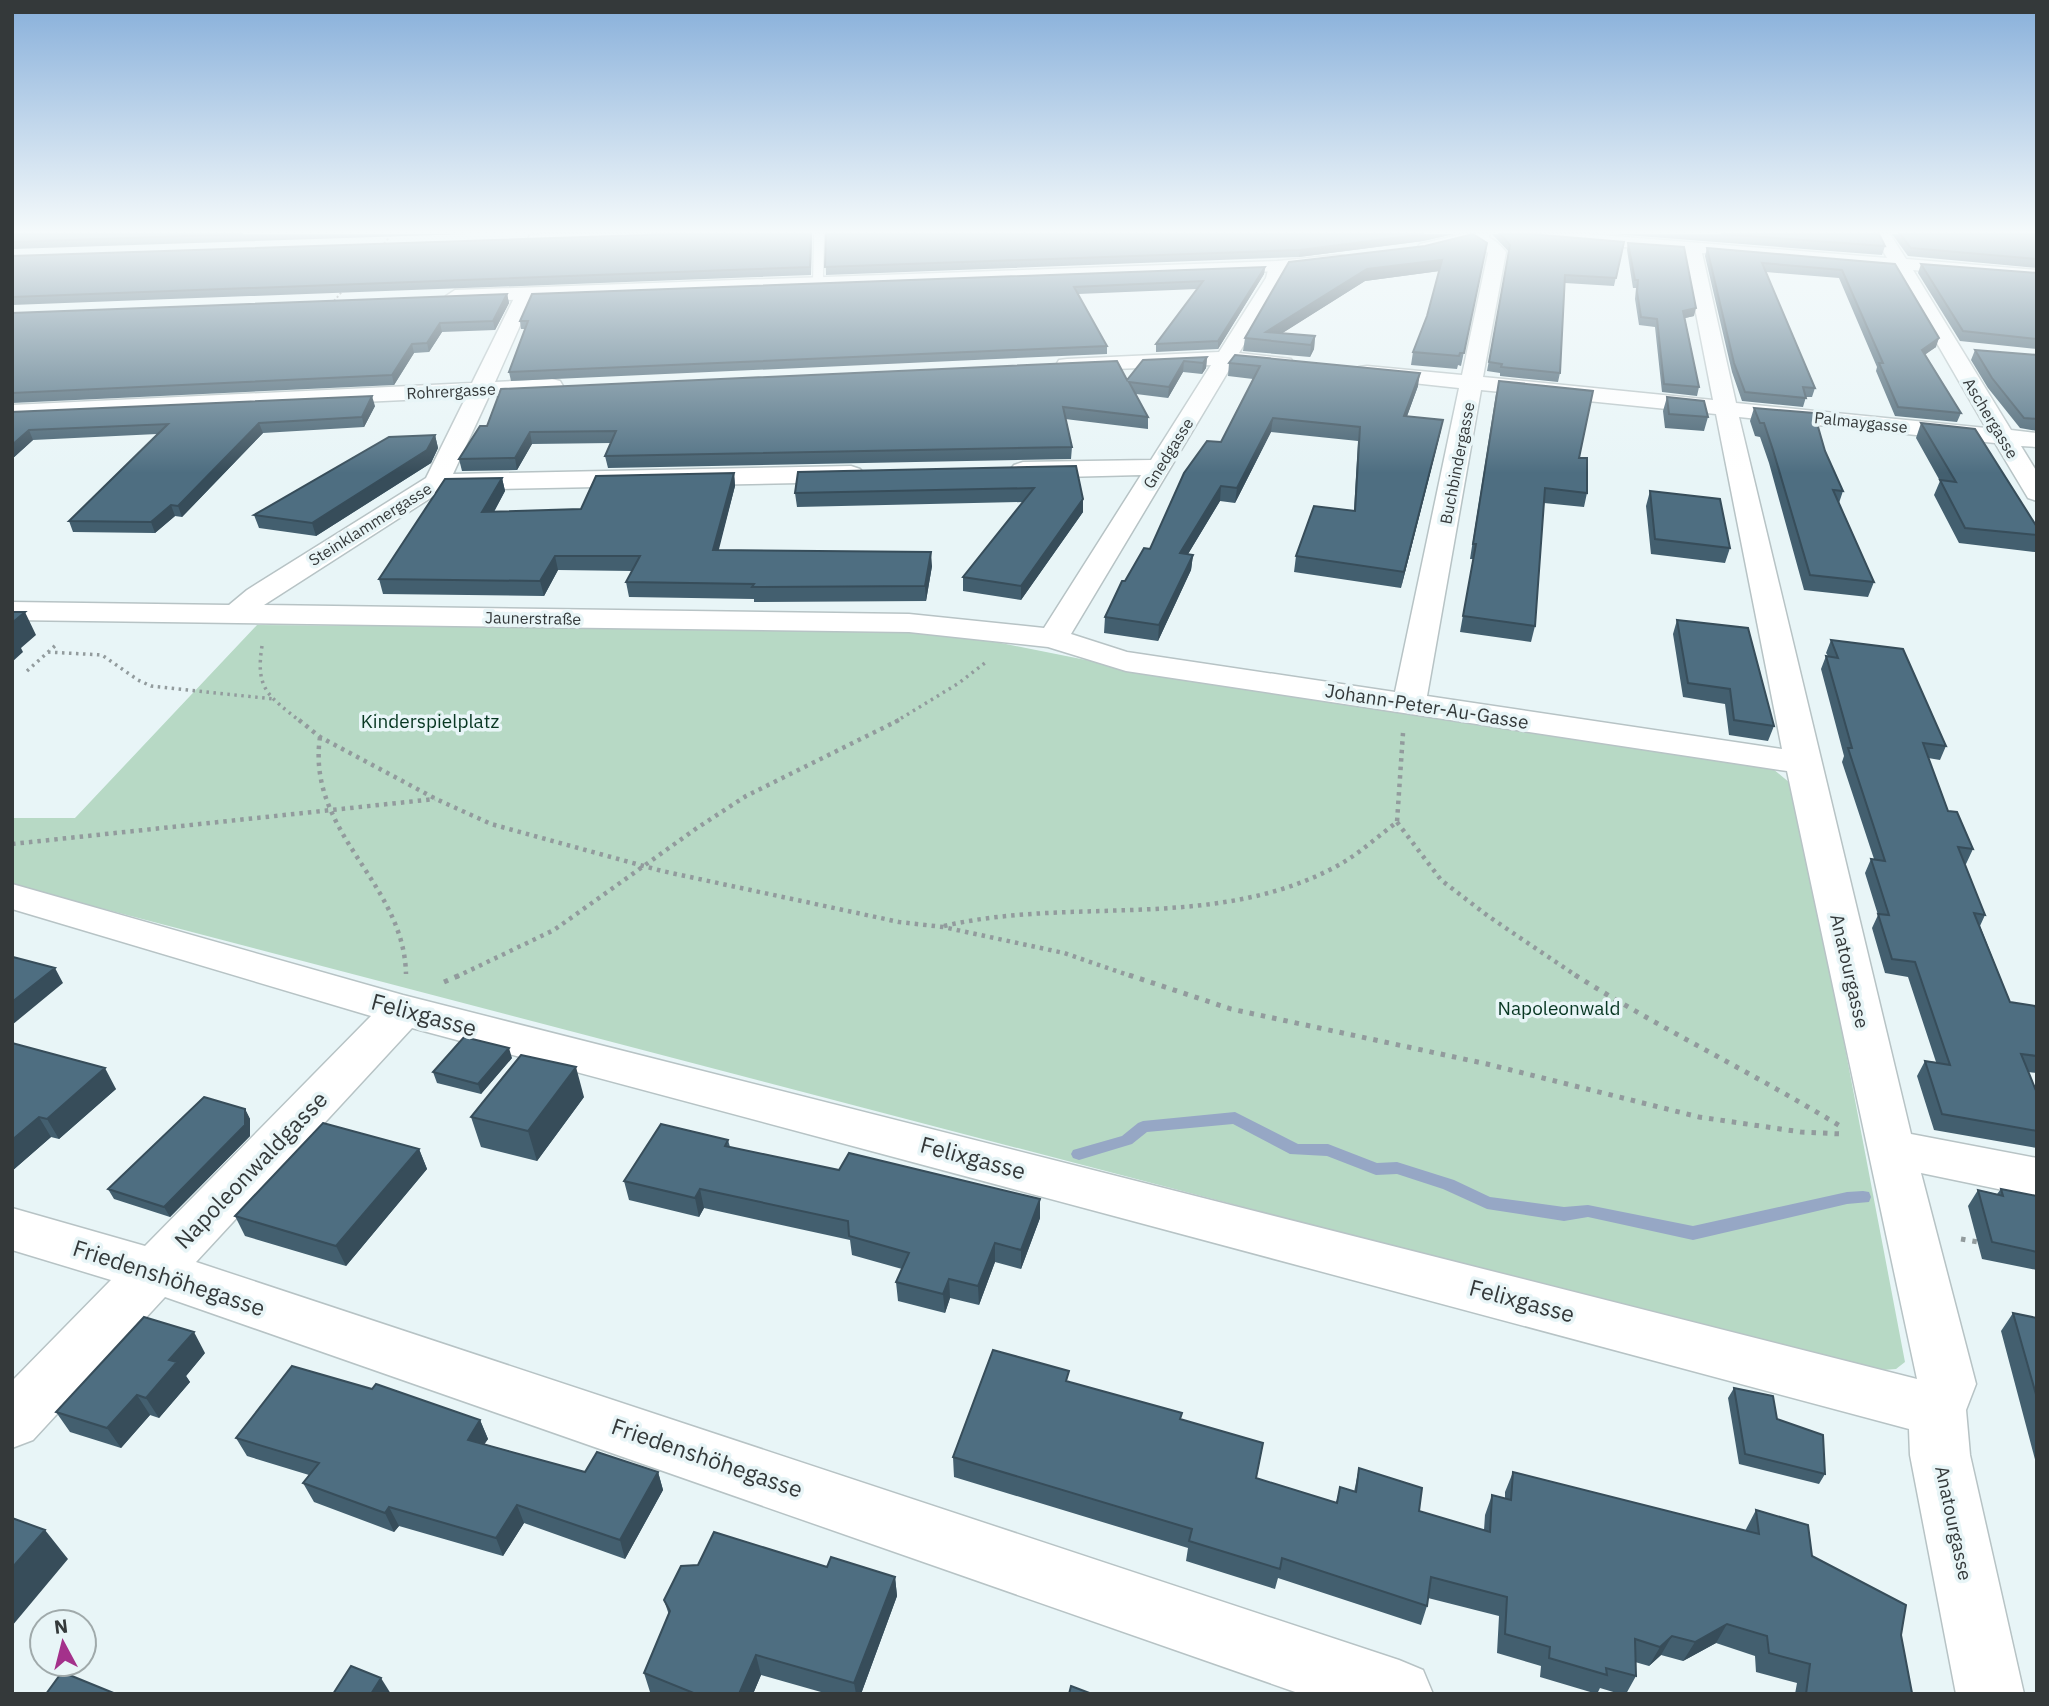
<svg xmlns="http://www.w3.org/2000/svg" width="2049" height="1706" viewBox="0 0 2049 1706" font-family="'IBM Plex Sans',sans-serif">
<rect width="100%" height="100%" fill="#e8f5f7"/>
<path fill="#b7d9c5" d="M257 625 856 629 937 634 1001 643 1106 664 1772 768 1790 783 1801 817 1905 1362 1896 1369 1870 1371 12 885V818H75Z"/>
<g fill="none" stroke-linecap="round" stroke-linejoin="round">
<path fill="#96a7c5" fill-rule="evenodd" d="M1235 1112 1298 1144H1328L1377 1163 1397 1162 1454 1180 1490 1197 1564 1207 1588 1205 1693 1226 1847 1192 1863 1191 1869 1192 1871 1197 1869 1202 1847 1204 1693 1240 1588 1217 1564 1221 1487 1209 1443 1189 1397 1174 1376 1175 1327 1156 1290 1154 1233 1124 1147 1132 1132 1144 1079 1160 1073 1158 1071 1154 1073 1150 1122 1136 1138 1123 1143 1121Z"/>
<g stroke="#b7c3c5" stroke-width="2">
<path id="lane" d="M814 234H824L823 283 818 286 813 283Z"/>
</g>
<g stroke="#b7c3c5" stroke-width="3">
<path id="street" d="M542 234H682L674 239 536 244 528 239 530 235Z
M1468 234C1485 234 1495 238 1506 252L1483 377 1713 400 1684 252 1529 239 1521 234H1588L1887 258 1874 234H1890L1906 259 2037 270V280L1913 270 2011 430 2037 433V447L2021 446 2037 472V501L2028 498 1995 443 1739 417 1911 1134 2037 1158V1197L1921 1173 1976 1384 1966 1410 1970 1455 2024 1694H1956L1910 1455 1909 1429 412 1028 196 1262 1399 1660 1423 1670 1433 1694H1301L165 1297 33 1440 12 1448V1381L111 1280 12 1250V1208L145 1246 371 1016 12 909V884L403 995 1917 1379 1787 771 1126 671 1048 647 909 632 12 620V602L229 605 247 590 426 478 466 397 12 419V405L472 383 516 294 525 288 534 294 495 382 552 379 560 381 563 386 560 391 552 393 489 396 453 474 851 466 860 469 864 474 860 479 851 482 443 490 264 605 909 614 1044 628 1141 475 1023 478 1014 475 1010 470 1014 465 1023 462 1151 460 1211 365 1067 371 1059 370 1056 365 1059 360 1067 359 1219 352 1266 278 1269 266 1278 261 1287 266 1284 278 1239 353 1291 359 1294 364 1291 369 1283 370 1232 365 1071 634 1127 652 1395 692 1459 388 1367 378 1359 377 1356 372 1359 367 1367 366 1462 375 1488 253C1482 246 1470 244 1466 237ZM1702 253 1894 269 1986 428 1736 403ZM1481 390 1716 414 1782 749 1427 696Z"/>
</g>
<g stroke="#b7c3c5" stroke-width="3">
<path id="secondary" d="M1463 234H1490L1488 238 1426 253 1417 248 1420 244Z
M1339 255 1345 256 1348 260 1345 264 1278 271 455 302 446 296 455 290 1278 261Z"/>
</g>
<path stroke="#929b9d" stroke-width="2" stroke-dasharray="2 2.5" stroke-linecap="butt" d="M381 247 392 234
M334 301 345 288"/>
<path stroke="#929b9d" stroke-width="3.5" stroke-dasharray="2.5 4.5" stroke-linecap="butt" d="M262 646C255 690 269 696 301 722
M48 652 102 655 138 680 151 686 273 699
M27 671 57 644
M895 722 959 683 986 662"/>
<path stroke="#929b9d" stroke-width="4.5" stroke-dasharray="3.5 5" stroke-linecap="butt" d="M299 720 320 737 436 799 491 824 662 871 899 922 943 927 1064 953 1134 977
M320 737C306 833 404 882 406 974
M1397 822 1441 880 1488 916 1578 977
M12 844 435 799
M944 926C1073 896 1215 932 1337 866 1359 854 1377 837 1397 822L1403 733
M456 977 554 930 697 828 746 796 899 720"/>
<path stroke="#929b9d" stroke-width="5" stroke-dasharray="4.5 7" stroke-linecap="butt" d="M1129 975 1231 1009 1487 1064 1699 1117 1801 1132 1842 1134
M1575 975C1661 1029 1753 1073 1840 1126
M444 982 460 975
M1961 1239 1978 1242"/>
<use href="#lane" fill="#fff" fill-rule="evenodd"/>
<use href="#street" fill="#fff" fill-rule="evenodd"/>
<use href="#secondary" fill="#fff" fill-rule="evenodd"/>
</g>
<path fill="#435f6f" d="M12 234H467L12 249Z
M673 234H812L811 275 12 305V256Z
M825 234H1454L1423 241 1299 257 826 275Z
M1492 234H1531L1624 242 1614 286 1565 283 1560 373 1558 382 1500 376V373L1487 371 1509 252Z
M1613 234H1879L1885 246 1882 255Z
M1892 234H2037V268L1908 256Z
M1487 243 1461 366 1458 365 1457 369 1411 365 1413 352 1427 316 1439 271 1365 281 1282 333 1315 336 1314 349 1310 357 1243 351 1245 338 1289 262Z
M1628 243 1694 316 1685 318 1699 387 1697 396 1662 392 1655 327 1639 325 1635 299 1636 288H1633L1627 250Z
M1707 248 1895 264 1936 347 1925 354 1961 413 1957 422 1895 416 1876 371 1877 367 1839 278 1766 272 1815 388 1812 397H1806L1803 407 1742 401 1732 372 1705 256Z
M1921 264 2037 273V349L1960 341 1918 273Z
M1265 267 1264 274 1218 349 1156 352V344L1197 289 1078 294 1107 346V354L511 381 509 372 525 329H521L520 321Z
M507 294 509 303 495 330 442 332 429 352 414 353 394 385 12 403V313Z
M1975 350 2037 355V431L2020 428 1988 388 1971 360Z
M1235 355 1418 386 1407 416 1443 420 1440 434 1401 588 1294 572 1296 556 1354 511 1358 441 1271 432 1235 503 1220 501 1188 554 1193 555 1191 570 1158 641 1104 633 1105 617 1125 581 1150 549 1221 442 1253 379 1228 376 1229 363Z
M1207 357 1206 368 1202 374 1183 372 1168 398 1136 394 1148 417V429L1065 419 1072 447 1071 459 608 468 605 456 611 443 532 444 517 470 462 471 459 459 480 426 1127 380 1143 360Z
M1496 394 1579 458 1587 493 1584 507 1544 503 1535 626 1531 642 1460 632 1473 559H1470Z
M1667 397 1708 417 1704 431 1665 428 1663 411Z
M375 406 364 427 263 433 182 517 175 516 155 533 73 532 69 521 157 434 33 440 12 459V412Z
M1754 408 1825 451 1843 491 1839 503 1874 582 1868 597 1804 590 1769 463 1760 437 1755 436 1750 421Z
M1921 423 2037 527V549L2035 552 1959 543 1934 495 1940 481 1916 438Z
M435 435 438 448 431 463 316 536 259 528 254 515Z
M1076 466 1083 499V512L1021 600 963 591V577L1023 502 797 507 795 493Z
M734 473 735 486 718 550 932 566 926 601 754 602V599L629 597 626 582 632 571 558 570 544 596 383 594 379 579 502 478 505 491 494 512 581 509Z
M1650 491 1730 548 1725 563 1651 554 1646 506Z
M1677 620 1774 726 1768 741 1729 735 1725 704 1683 697 1673 634Z
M1831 640 1946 746 1940 760 1928 758 1948 811 1973 849 1966 864H1964L1985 915 1980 926 2010 1002 2037 1011V1073L2028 1072 2037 1093V1148L1934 1130 1917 1076 1925 1061 1936 1062 1908 977 1885 973 1872 928 1878 915 1865 873 1871 859H1874L1842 762 1844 756 1821 669 1826 656H1828L1826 653Z
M12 1043 116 1089 59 1139 51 1137 12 1171Z
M512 1058 481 1094 437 1083 433 1072Z
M584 1097 537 1161 481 1147 471 1117Z
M245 1109 250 1119V1136L170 1217 114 1199 108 1189Z
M728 1140 730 1147 1040 1218 1021 1269 995 1262 979 1305 950 1298 945 1313 898 1301 896 1282 902 1269 852 1255 850 1240 704 1208 699 1217 629 1200 624 1181Z
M419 1149 427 1169 346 1266 245 1236 235 1216Z
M2001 1189 2037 1196V1270L1982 1259 1968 1206 1978 1190 1997 1194Z
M2013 1313 2037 1318V1467L2001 1331Z
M205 1353 186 1376 190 1382 159 1418 150 1415 121 1448 70 1432 56 1412Z
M1069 1382 1181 1420 1256 1479 1336 1503 1340 1487 1354 1492 1359 1468 1419 1511 1484 1530 1485 1515 1492 1495 1505 1498V1492L1513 1472 1745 1531 1756 1510 1812 1556 1901 1635 1912 1693 1921 1694H1795L1797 1683 1756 1672 1755 1656 1716 1643 1683 1661 1661 1655 1649 1666 1635 1662 1636 1676 1626 1694H1620L1600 1688 1597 1694 1540 1677 1541 1666 1497 1653 1499 1616 1428 1598 1427 1606 1421 1625 1278 1578 1275 1589 1186 1561 1188 1548 954 1477 953 1457Z
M1734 1388 1777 1419 1825 1474 1819 1484 1739 1464 1728 1398Z
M480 1420 488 1439 484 1444 585 1472H658L663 1490 625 1559 524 1523 503 1556 399 1526 394 1532 314 1502 303 1483 309 1475 247 1456 236 1438Z
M827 1567 895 1577 897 1596 861 1694H828L761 1675 753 1694H654L650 1692 644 1673 669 1615 664 1600Z"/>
<path fill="#374d5a" d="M1424 234H1454L1423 241 1299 257 1300 250Z
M1442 260 1440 271 1365 281 1270 341 1266 332 1367 269Z
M1265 267 1264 274 1218 349V341Z
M507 294 509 303 495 330 493 321Z
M1696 308 1694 316 1681 319 1683 311Z
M440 323 442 332 429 352 427 343Z
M1315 336 1314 349 1310 357 1311 345Z
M1939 338 1936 347 1919 359 1922 350Z
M412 344 414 353 394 385 392 375Z
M1207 357 1206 368 1202 374 1203 363Z
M1184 361 1183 372 1168 398 1169 387Z
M1420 373 1418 386 1402 430 1404 416Z
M372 396 375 406 364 427 362 417Z
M1273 418 1271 432 1235 503 1237 488Z
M1443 420 1440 434 1401 588 1404 572Z
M259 423 263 433 182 517 178 506Z
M29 430 33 440 12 459V445Z
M530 432 532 444 517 470 515 458Z
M435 435 438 448 431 463 316 536 312 523Z
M734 473 735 486 715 565 713 550Z
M502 478 505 491 486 526 482 512Z
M1221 486 1220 501 1179 569 1180 553Z
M1083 499V512L1021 600V586Z
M171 505 175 516 155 533 151 522Z
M931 552 932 566 926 601 925 586Z
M1193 555 1191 570 1158 641 1159 625Z
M555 556 558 570 544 596 540 581Z
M25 612 36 635 21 648 23 652 12 662V623Z
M55 968 63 983 12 1025V1002Z
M509 1048 512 1058 481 1094 478 1084Z
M576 1067 584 1097 537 1161 528 1131Z
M105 1068 116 1089 59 1139 47 1119Z
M245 1109 250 1119V1136L170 1217 164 1207Z
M39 1117 51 1137 12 1171V1140Z
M419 1149 427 1169 346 1266 336 1246Z
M700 1189 704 1208 699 1217 695 1198Z
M1040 1199V1218L1021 1269V1250Z
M995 1243V1262L979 1305 978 1286Z
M949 1279 950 1298 945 1313 943 1294Z
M194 1332 205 1353 186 1376 190 1382 159 1418 146 1398 169 1360Z
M137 1395 150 1415 121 1448 107 1428Z
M480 1420 488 1439 475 1458 468 1440Z
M658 1472 663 1490 625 1559 620 1540Z
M517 1505 524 1523 503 1556 496 1538Z
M389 1507 399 1526 394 1532 385 1513Z
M45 1530 68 1559 12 1626V1568Z
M895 1577 897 1596 861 1694H856L854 1683Z
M1727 1624 1716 1643 1683 1661 1695 1642Z
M1672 1636 1661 1655 1649 1666 1660 1647Z
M756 1655 761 1675 753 1694H739Z
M381 1678 391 1694H371Z"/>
<path fill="#4e6e81" stroke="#374d5a" stroke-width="2" d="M12 234H243L12 242Z
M673 234H811L810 267 12 297V256Z
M826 234H1424L1300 250 825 267Z
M1473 234 1487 243 1464 353H1460L1459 356 1413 352 1427 316 1442 260 1367 269 1266 332 1315 336 1311 345 1245 338 1289 262 1425 246Z
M1500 234H1531L1624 242 1616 278 1565 275 1560 373 1501 367 1502 364 1489 362 1510 245Z
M1721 234H1879L1885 246Z
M1900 234H2037V259L1911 248Z
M1628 243 1684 247 1696 308 1683 311 1699 387 1664 384 1657 319 1641 317 1637 292 1638 280H1635Z
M1707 248 1895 264 1939 338 1922 350 1961 413 1898 407 1879 363H1883L1842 270 1762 263 1815 388 1803 387 1806 398 1745 392 1734 363Z
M1921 264 2037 273V339L1963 331Z
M1265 267 1218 341 1156 344 1203 281 1074 287 1107 346 509 372 528 321H520L532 294Z
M507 294 493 321 440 323 427 343 412 344 392 375 12 393V313Z
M1975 350 2037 355V419L2024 418 1992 378Z
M1235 355 1420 373 1404 416 1443 420 1404 572 1296 556 1314 506 1355 511 1360 427 1273 418 1237 488 1221 486 1180 553 1193 555 1159 625 1105 617 1122 581H1125L1144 548 1150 549 1184 473 1207 441 1221 442 1260 366 1229 363Z
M1207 357 1203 363 1184 361 1169 387 1129 382 1148 417 1063 407 1072 447 605 456 616 431 530 432 515 458 459 459 480 426H487L501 389 1117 361 1127 380 1143 360Z
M1499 381 1593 391 1579 458H1587V493L1545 488 1535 626 1463 616 1476 544H1473Z
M372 396 362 417 259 423 178 506 171 505 151 522 69 521 168 424 29 430 12 445V412Z
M1667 397 1704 401 1708 417 1669 414Z
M1754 408 1814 413 1825 451 1843 491 1833 490 1874 582 1810 575 1773 450 1764 423H1760Z
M1921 423 1975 429 2037 527V535L1965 528 1940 480 1956 482Z
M435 435 427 450 312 523 254 515 389 437Z
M1076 466 1083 499 1021 586 963 577 1034 488 795 493 798 472Z
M734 473 713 550 931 552 925 586 752 587 754 584 626 582 640 556H555L540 581 379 579 445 479 502 478 482 512 581 509 596 476Z
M1650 491 1720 499 1730 548 1655 539Z
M12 612H25L12 623Z
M1677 620 1748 628 1774 726 1734 720 1730 689 1688 683Z
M1831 640 1903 649 1946 746 1923 743 1948 811 1957 812 1973 849 1958 847 1985 915 1974 913 2010 1002 2035 1006 2037 1011V1056L2021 1054 2037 1093V1131L1942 1114 1925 1061 1950 1065 1915 962 1892 959 1878 914 1889 915 1871 859 1885 861 1848 748H1852L1826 656 1838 658Z
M13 957 55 968 12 1002V958Z
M464 1037 509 1048 478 1084 433 1072Z
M12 1043 105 1068 47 1119 39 1117 12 1140Z
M521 1055 576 1067 528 1131 471 1117Z
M204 1097 245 1109V1125L164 1207 108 1189Z
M323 1123 419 1149 336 1246 235 1216Z
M661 1124 728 1140 725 1146 839 1170 849 1153 1040 1199 1021 1250 995 1243 978 1286 949 1279 943 1294 896 1282 909 1253 849 1236 848 1221 700 1189 695 1198 624 1181Z
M2001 1189 2037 1196V1252L1992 1242 1978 1190 2003 1196Z
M2013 1313 2037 1318V1398Z
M144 1317 194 1332 169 1360 177 1362 146 1398 137 1395 107 1428 56 1412Z
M993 1350 1069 1371 1066 1381 1182 1413 1180 1419 1263 1443 1256 1478 1337 1503 1340 1487 1356 1492 1359 1468 1422 1488 1419 1511 1490 1532 1492 1495 1511 1500 1513 1472 1759 1534 1756 1510 1808 1525 1812 1556 1906 1605 1901 1635 1912 1693 1921 1694H1806L1810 1664 1769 1653 1767 1636 1727 1624 1695 1642 1672 1636 1660 1647 1635 1639 1636 1676 1606 1668 1607 1675 1549 1658 1550 1647 1505 1634 1507 1597 1431 1577 1427 1606 1282 1558 1280 1569 1189 1541 1192 1529 953 1457Z
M292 1366 372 1389 376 1384 480 1420 468 1440 585 1472 597 1452 658 1472 620 1540 517 1505 496 1538 389 1507 385 1513 303 1483 319 1463 236 1438Z
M1734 1388 1773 1396 1777 1419 1823 1435 1825 1474 1745 1454Z
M12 1518 45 1530 12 1568Z
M714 1532 827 1567 831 1557 895 1577 854 1683 756 1655 739 1694H696L644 1673 670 1611 664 1600 681 1566 698 1565Z
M351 1666 381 1678 371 1694H333Z
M62 1672 116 1694H46Z
M1071 1686 1092 1694H1069Z"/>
<linearGradient id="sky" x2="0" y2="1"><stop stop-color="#87afda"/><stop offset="0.49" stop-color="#f5fafb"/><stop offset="1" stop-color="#f5fafb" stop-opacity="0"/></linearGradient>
<rect width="2049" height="473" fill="url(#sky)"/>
<g text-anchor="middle" stroke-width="7" stroke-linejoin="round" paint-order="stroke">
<g font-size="16" fill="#34393a" stroke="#e8f5f7">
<text transform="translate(451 391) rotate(-3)" y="6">Rohrergasse</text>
<text transform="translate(1991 418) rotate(59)" y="6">Aschergasse</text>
<text transform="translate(1861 422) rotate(6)" y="6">Palmaygasse</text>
<text transform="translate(1168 453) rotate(-58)" y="6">Gnedgasse</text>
<text transform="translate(1457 463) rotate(-79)" y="6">Buchbindergasse</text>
<text transform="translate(370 524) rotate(-32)" y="6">Steinklammergasse</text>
<text transform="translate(533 618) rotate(1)" y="6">Jaunerstraße</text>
</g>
<g font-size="19" fill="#34393a" stroke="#e8f5f7">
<text transform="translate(1427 706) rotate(9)" y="7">Johann-Peter-Au-Gasse</text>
<text transform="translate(1850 971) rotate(77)" y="7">Anatourgasse</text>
<text transform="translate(1954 1523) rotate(78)" y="7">Anatourgasse</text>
</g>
<g font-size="19" fill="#083722" stroke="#e8f5f7">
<text x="430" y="728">Kinderspielplatz</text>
<text x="1559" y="1015">Napoleonwald</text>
</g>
<g font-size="23" fill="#34393a" stroke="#e8f5f7">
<text transform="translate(424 1015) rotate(15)" y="8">Felixgasse</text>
<text transform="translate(973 1158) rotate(15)" y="8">Felixgasse</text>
<text transform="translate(251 1170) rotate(-46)" y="8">Napoleonwaldgasse</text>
<text transform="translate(169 1278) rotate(18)" y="8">Friedenshöhegasse</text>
<text transform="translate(1522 1301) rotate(15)" y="8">Felixgasse</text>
<text transform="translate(707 1458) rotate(19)" y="8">Friedenshöhegasse</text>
</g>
</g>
<rect width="2049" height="1706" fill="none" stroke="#34393a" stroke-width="28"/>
<g transform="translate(63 1643) rotate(353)"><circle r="33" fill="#e8f5f7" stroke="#a0aaab" stroke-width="2"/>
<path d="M0-5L12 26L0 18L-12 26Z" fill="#a4318b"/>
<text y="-10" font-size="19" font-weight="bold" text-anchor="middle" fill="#34393a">N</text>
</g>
</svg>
